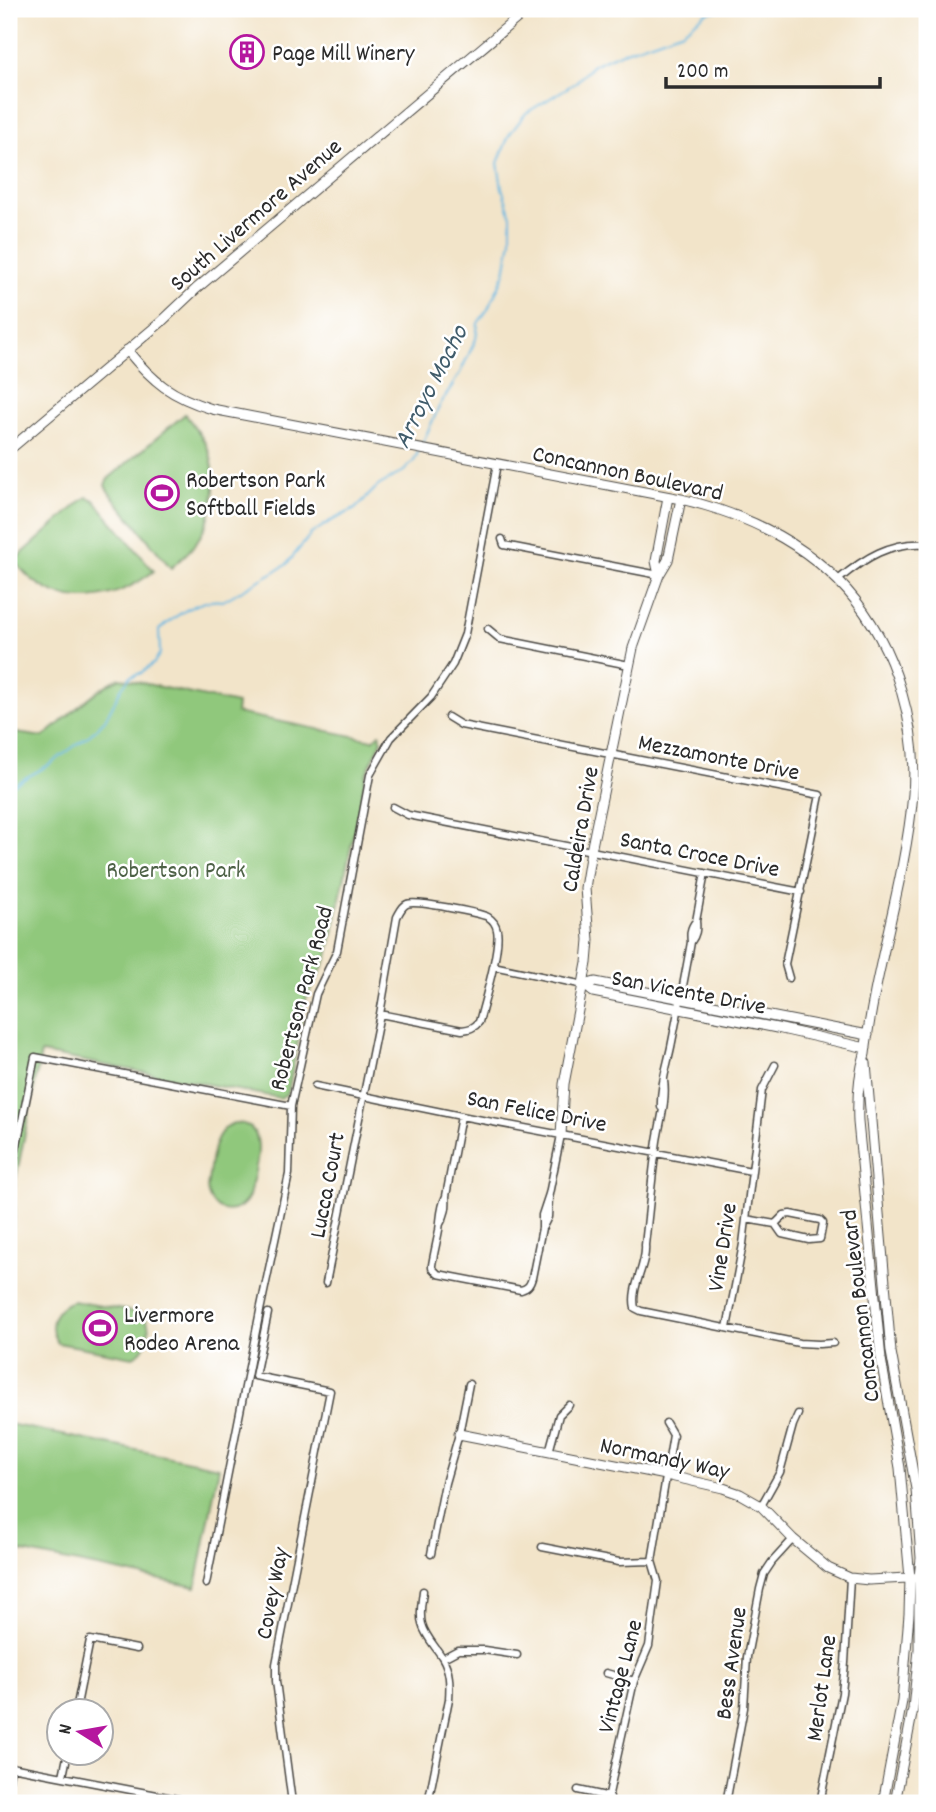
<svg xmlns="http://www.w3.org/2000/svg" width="936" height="1812" viewBox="0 0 936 1812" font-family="Dekko,sans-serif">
<rect width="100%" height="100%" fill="#fff"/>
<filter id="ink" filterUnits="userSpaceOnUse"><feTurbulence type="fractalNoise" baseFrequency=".0143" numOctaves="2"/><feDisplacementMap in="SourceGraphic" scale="14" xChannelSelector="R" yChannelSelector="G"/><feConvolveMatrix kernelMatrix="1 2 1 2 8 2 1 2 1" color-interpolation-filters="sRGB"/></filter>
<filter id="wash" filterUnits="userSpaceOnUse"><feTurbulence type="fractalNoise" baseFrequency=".00686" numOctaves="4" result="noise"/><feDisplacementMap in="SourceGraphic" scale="28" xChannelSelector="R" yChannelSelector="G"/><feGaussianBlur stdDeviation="1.57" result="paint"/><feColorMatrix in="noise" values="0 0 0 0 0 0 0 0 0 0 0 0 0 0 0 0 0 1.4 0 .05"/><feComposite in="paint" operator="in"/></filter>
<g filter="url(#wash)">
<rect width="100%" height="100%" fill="#f2e4c9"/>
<path fill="#90c87b" stroke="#5e7a53" stroke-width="2" d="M185 414C194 426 204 438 209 451 218 478 215 511 201 535 194 548 182 558 171 568L108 491 105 485 108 479Z
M87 497 94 500 154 571C117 600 68 611 29 577 24 572 19 566 14 561L82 500Z
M120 678 237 704 236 713 373 740 380 734 382 741 366 774 328 957 306 999 288 1093 280 1098 41 1053 13 1193 15 1212 9 1245V732L43 737C68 718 91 691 120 678Z
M234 1123C273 1122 254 1174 249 1196 238 1219 209 1214 207 1188 211 1167 210 1131 234 1123Z
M73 1301 141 1313C155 1324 148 1350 133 1357L58 1343C45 1326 55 1307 73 1301Z
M9 1424 219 1467 196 1587 9 1549Z"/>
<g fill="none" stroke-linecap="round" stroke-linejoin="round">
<path stroke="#66b7e1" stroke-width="2" d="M422 444 440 405 460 373 476 339 478 323 488 309 505 273 511 240V216L502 188 498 163 509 135 526 113 575 83 593 65 617 54 683 31 706 13 722 9
M9 787 49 765 91 734 105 720 121 689 130 677 141 673 154 663 160 653 159 630C176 615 200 597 223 601L286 565 311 534 329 522 355 509 378 486 404 471 414 461 418 452"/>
</g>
</g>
<g filter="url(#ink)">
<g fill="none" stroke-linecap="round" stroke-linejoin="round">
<g stroke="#494743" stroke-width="9">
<path id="street" d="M502 539 504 545 659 575
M838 580C864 558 891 541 927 544
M488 629 500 639 629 665
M448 717 461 725 820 795 785 964 789 978
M393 807 408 815 801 892
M691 942C696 935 697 930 696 921L705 873
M493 966 584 985
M664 1081C667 1099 660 1122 657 1141 652 1176 649 1210 645 1245 647 1266 630 1287 635 1308L641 1311 799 1343 819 1344 833 1343
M315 1086 461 1116 751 1171
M661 1107C660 1087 667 1066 671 1047 678 1012 685 977 691 942 690 934 690 928 696 921
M9 1184 35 1057 291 1106
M446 1196C440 1208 441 1217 439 1230 437 1241 434 1253 432 1265V1268L438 1274 521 1290C528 1288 530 1285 532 1278L542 1228V1215L549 1194 561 1135
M790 1214 820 1220 823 1223 820 1239 809 1240 782 1234 775 1224 784 1215Z
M746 1219 775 1224
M440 1224C446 1214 447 1207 446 1196L461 1116
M543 1227 548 1217 549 1197
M326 1283 380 1014 462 1030C470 1029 474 1028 479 1022 484 1003 501 947 497 930 496 925 493 920 488 917 479 913 416 900 407 904 402 906 400 912 397 917L380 1014
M268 1313 255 1376 330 1391 276 1664V1681L292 1803
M727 1328 743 1244 762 1090 775 1065
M549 1452 559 1415 569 1405
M761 1506 780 1472 793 1425 798 1414
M542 1547 619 1562 652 1561
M431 1554 445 1483 459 1434 469 1384
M206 1584 260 1311 289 1174 291 1106 316 994 337 951 370 775 391 738 431 697 453 664 465 634 497 464
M423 1591C422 1602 419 1613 422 1624 425 1636 435 1646 442 1657 450 1670 450 1684 449 1699L428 1803
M443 1658 458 1650H484L517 1655
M606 1673 634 1681
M76 1710 90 1640 137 1649
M63 1776 68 1752
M9 1780 11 1767 199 1803
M578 1790 610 1797
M311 1803H336
M607 1803 634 1681 649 1646 658 1581 652 1561 673 1435 666 1423
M726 1803 744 1708 747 1657 760 1589 764 1574 772 1562 793 1539
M820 1803 842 1693 845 1663 850 1578"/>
</g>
<g stroke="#494743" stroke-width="11">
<path id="secondary" d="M127 350C153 382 172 397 212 409L681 499C787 524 869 581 901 690 911 724 916 758 913 794 905 882 875 967 865 1054 858 1077 857 1098 858 1122L881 1359 900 1468 910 1578 909 1614 902 1701 883 1803
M9 450 160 323 196 289 528 9
M659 575 656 561 668 497
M584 985 593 992 777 1028 866 1048
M584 985 595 982 868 1035
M866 1063 891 1352 916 1489 921 1558 919 1577V1649L913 1709 895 1803
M561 1135 564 1084 587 963 589 940 585 888 591 851 633 648 659 575 668 560 681 499
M459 1434 666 1475 723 1488 740 1494 761 1506 793 1539 828 1568 850 1578 869 1580 927 1577"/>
</g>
<use href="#street" stroke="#fff" stroke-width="6"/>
<use href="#secondary" stroke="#fff" stroke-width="9"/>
</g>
</g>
<defs>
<g id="building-ring" transform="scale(1.75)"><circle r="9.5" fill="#fff" stroke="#b5179e" stroke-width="1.5"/><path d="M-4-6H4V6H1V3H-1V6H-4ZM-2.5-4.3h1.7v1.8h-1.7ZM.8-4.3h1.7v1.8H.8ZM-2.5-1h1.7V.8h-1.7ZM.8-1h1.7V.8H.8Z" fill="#b5179e"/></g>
<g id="stadium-ring" transform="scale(1.75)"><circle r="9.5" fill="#fff" stroke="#b5179e" stroke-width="1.5"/><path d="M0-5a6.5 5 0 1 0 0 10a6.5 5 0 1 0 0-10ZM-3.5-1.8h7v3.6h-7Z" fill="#b5179e"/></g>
</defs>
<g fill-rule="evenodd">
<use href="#building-ring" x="247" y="52"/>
<use href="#stadium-ring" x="162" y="493"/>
<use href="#stadium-ring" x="100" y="1328"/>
</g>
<g text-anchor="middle" stroke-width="5" stroke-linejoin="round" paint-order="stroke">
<g font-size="24" fill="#2b2b2b" stroke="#fff" text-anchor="start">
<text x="272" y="60">Page Mill Winery</text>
<text x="186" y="487">Robertson Park<tspan x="186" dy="28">Softball Fields</tspan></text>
<text x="124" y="1322">Livermore<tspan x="124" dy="28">Rodeo Arena</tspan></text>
</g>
<g font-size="24" fill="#2b2b2b" stroke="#fff">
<text transform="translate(255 214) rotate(-41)" y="8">South Livermore Avenue</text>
<text transform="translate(628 472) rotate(12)" y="8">Concannon Boulevard</text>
<text transform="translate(719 756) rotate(11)" y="8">Mezzamonte Drive</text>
<text transform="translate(579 829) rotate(-80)" y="8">Caldeira Drive</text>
<text transform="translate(700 853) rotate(11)" y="8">Santa Croce Drive</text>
<text transform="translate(689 991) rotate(11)" y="8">San Vicente Drive</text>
<text transform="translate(300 998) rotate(-75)" y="8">Robertson Park Road</text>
<text transform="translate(537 1110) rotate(11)" y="8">San Felice Drive</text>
<text transform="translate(326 1185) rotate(-79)" y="8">Lucca Court</text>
<text transform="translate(721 1247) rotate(-81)" y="8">Vine Drive</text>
<text transform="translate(859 1306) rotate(-97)" y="8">Concannon Boulevard</text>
<text transform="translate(665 1457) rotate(12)" y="8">Normandy Way</text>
<text transform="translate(271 1593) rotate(-79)" y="8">Covey Way</text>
<text transform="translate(730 1663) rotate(-82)" y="8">Bess Avenue</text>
<text transform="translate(619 1676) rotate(-75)" y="8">Vintage Lane</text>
<text transform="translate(820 1688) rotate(-82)" y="8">Merlot Lane</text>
</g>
<g font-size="24" fill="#4e6247" stroke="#fff">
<text x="176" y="877">Robertson Park</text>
</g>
<g font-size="26" font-style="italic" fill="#405c6b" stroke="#fff">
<text transform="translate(429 386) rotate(-63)" y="9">Arroyo Mocho</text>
</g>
</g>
<rect width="936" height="1812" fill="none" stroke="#fff" stroke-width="35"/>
<g transform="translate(80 1732) rotate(281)"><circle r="33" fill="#ffffff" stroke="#aaaaaa" stroke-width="2"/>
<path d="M0-5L12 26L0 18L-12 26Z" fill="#b5179e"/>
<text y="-10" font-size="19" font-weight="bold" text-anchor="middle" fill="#2b2b2b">N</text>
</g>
<path d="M666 77v10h214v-10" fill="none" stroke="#2b2b2b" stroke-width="3.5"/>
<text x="677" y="77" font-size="21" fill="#2b2b2b" stroke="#ffffff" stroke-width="5" paint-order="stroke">200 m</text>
</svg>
